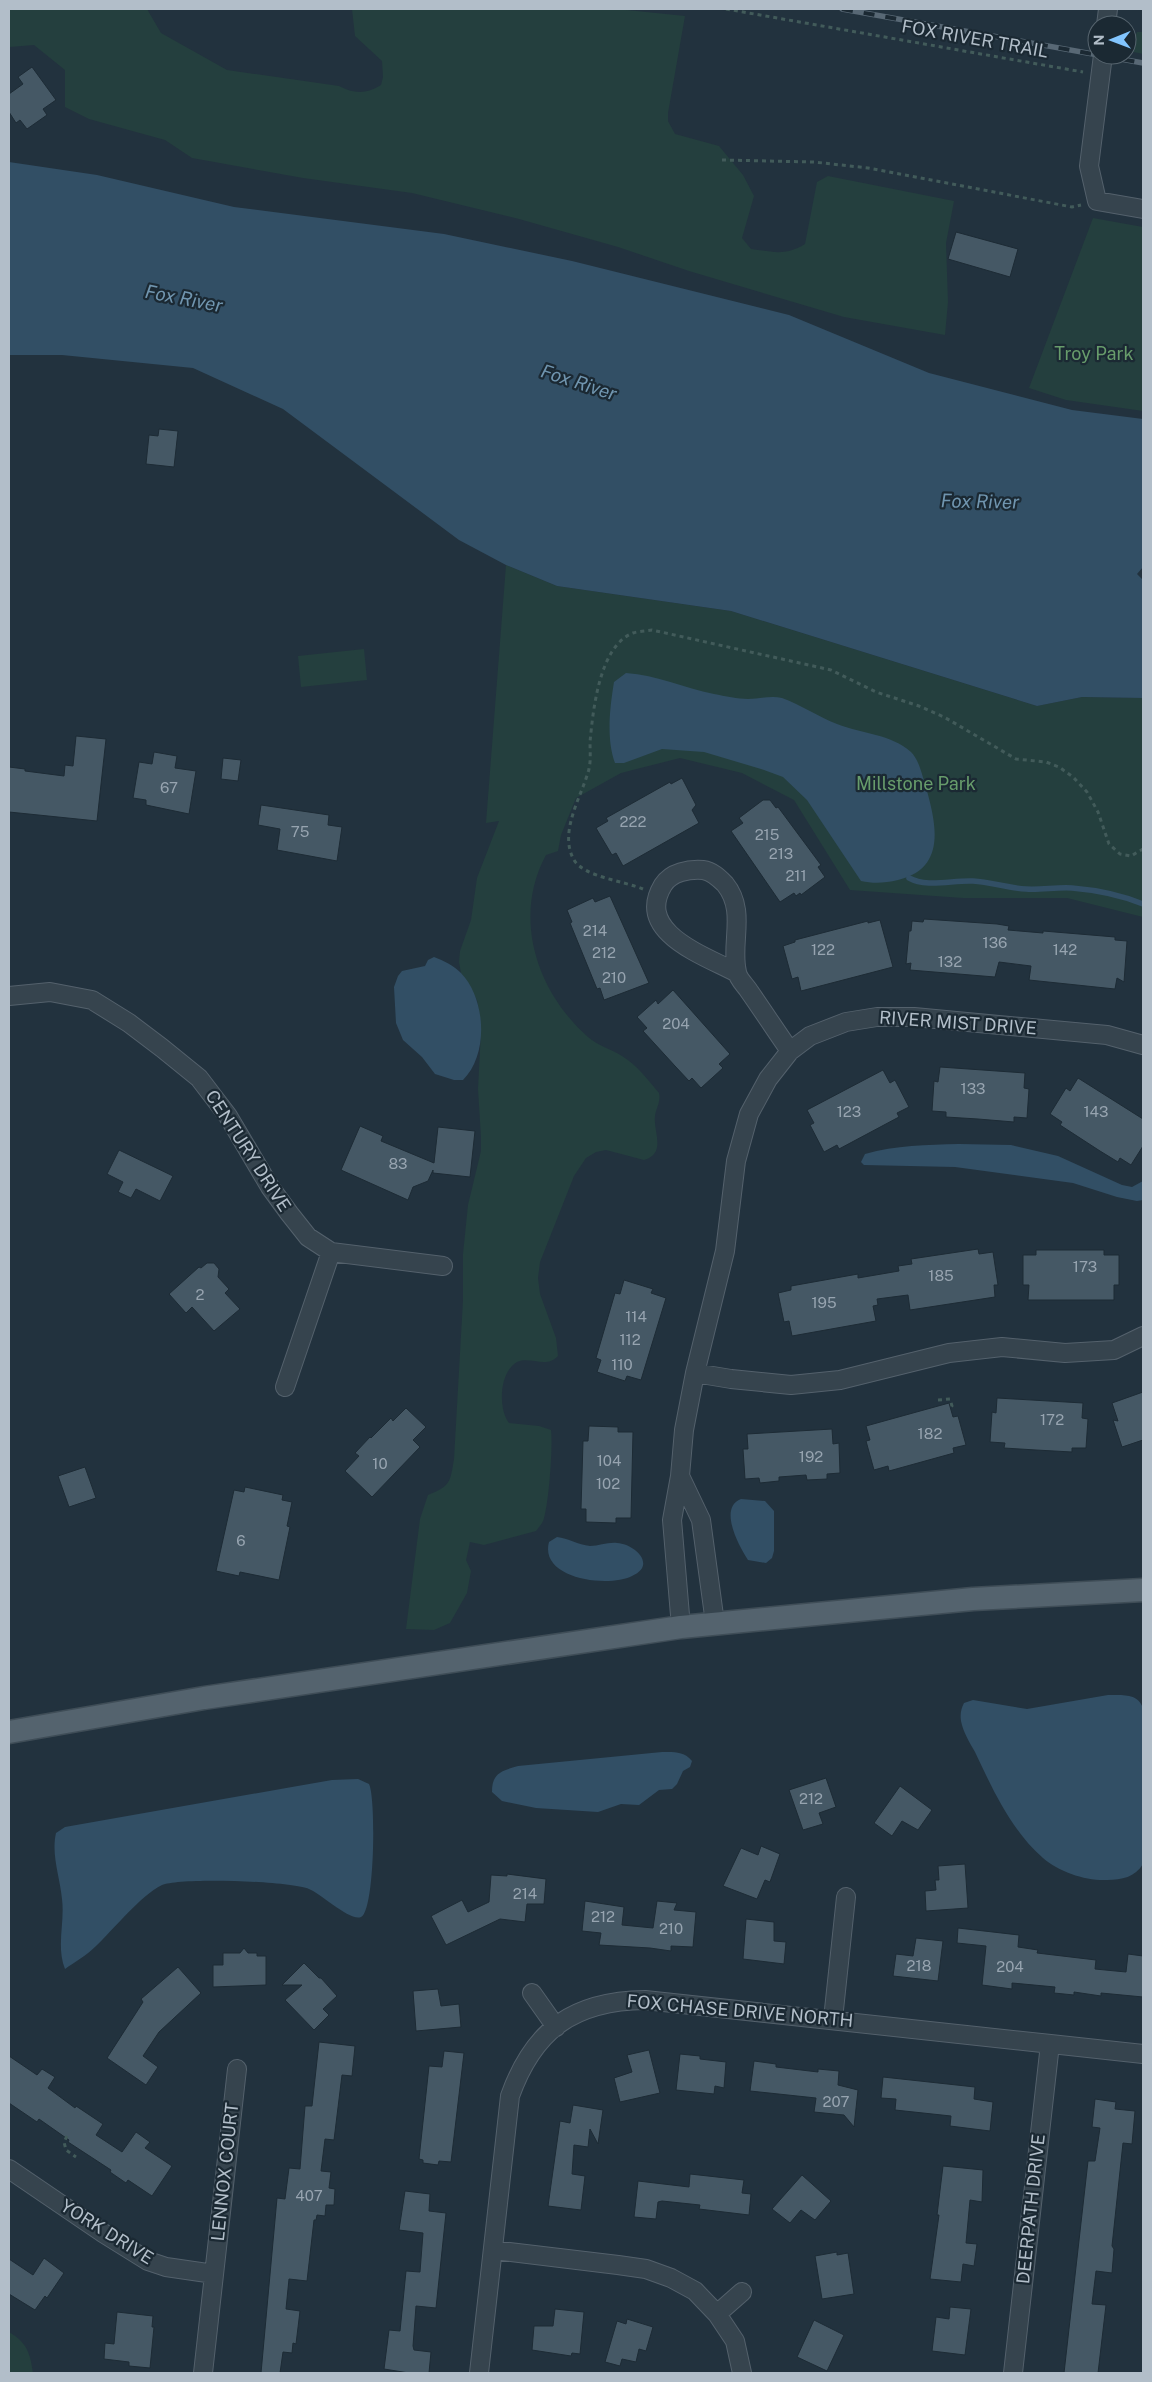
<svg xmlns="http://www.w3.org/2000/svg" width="1152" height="2382" viewBox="0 0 1152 2382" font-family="'Public Sans',sans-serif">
<rect width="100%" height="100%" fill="#22323e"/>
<path fill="#243f3e" d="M9 9H147L161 33 227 70 339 86C354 94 367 94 381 85L383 77 382 61 355 36 352 9H617L685 16 668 113V121L675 134 719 146 743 175 754 196 742 238 751 249C774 252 785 256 805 244L817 182 828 176 954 201 946 243 948 302 945 335 844 317 689 271 618 247 519 219 412 193 303 178 192 158 165 140 89 119 65 107V70L34 45 9 47Z
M1137 32H1143V54L1129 51Z
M1093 218 1143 227V411L1066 400 1029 388Z
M506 565 557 586 731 611 1037 706 1082 697 1143 698V917L1067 898H963L850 890 794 800 742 773 680 758 621 773 576 798 561 835 558 851 546 855C512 918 537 992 588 1037 598 1046 611 1049 622 1056 637 1065 648 1080 659 1093 661 1102 656 1108 655 1116 653 1132 667 1153 644 1160L606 1150 596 1152 586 1158 574 1176 540 1262 538 1278 540 1294 556 1338 558 1356C546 1369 531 1356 517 1362 499 1372 498 1409 509 1423L539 1426 551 1430C553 1446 549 1502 544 1518 543 1523 539 1527 536 1531L484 1545 470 1542 466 1560 471 1571 467 1593 450 1623 434 1630 406 1629 420 1519 428 1495C451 1486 450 1482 454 1459L463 1300V1254L468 1205 481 1151V1137L478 1089 481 1031 479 1011 477 1000 461 973 459 962 460 951 471 920 477 878 499 821 486 823Z
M364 649 367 680 301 687 298 656Z
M9 2332C27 2343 30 2352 33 2373H9Z"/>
<path fill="#324f65" d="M9 162 97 175 234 207 444 234 572 261 789 315 929 373 1072 410 1143 419V567L1137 574 1143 580V698L1082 697 1037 706 731 611 557 586 506 565 459 540 283 409 193 368 62 355H9Z
M626 673C657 675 684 688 714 694 725 696 738 699 748 699 760 699 771 695 782 698 801 705 819 717 837 724 862 734 891 734 911 752 920 761 923 779 927 791 937 827 945 869 898 880 885 883 874 884 861 881L807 800 783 777 761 769 704 752 662 749 624 763H615C606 739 610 707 614 682Z
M434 957C444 961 453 965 461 973 486 999 489 1054 463 1080H454L435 1074 422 1057 403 1040 396 1023 394 987 398 976 402 971 425 966 428 960Z
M959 1144 1011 1145 1058 1156 1122 1185 1132 1187 1143 1181V1200L1137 1201 1117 1197 1073 1183 955 1167 864 1165 861 1162 865 1154C896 1145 927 1145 959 1144Z
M741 1499 765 1501 774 1511V1551L772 1558 766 1563 748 1560C739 1546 718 1508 741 1499Z
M557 1537C568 1538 578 1545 590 1546 599 1546 608 1542 617 1543 635 1544 657 1565 632 1576 608 1588 539 1579 549 1542Z
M1108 1695C1122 1695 1138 1693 1143 1708V1864C1135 1877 1122 1880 1107 1880 1086 1881 1059 1872 1043 1858 1011 1830 993 1790 975 1752 970 1743 963 1732 961 1721 960 1714 961 1709 964 1703L973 1700 1027 1709Z
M662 1752C674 1752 684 1751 692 1761L690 1767 683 1771 677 1784 672 1789 659 1790 639 1805 621 1804 598 1812 536 1808 502 1801 492 1792C492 1773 501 1771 518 1766Z
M358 1779 369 1784C376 1797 375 1911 361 1917 351 1922 320 1893 309 1889 291 1881 180 1877 162 1885 140 1896 114 1929 96 1946 87 1955 75 1962 65 1969 56 1946 65 1923 62 1899 60 1877 51 1855 56 1833L65 1827 292 1787 332 1780Z"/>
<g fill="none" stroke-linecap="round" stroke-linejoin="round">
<path stroke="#324f65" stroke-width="5.5" d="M909 878C927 888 952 880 973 881 991 882 1008 888 1026 889 1041 890 1057 887 1072 888 1096 890 1121 895 1143 904"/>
</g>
<path fill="#455865" stroke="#1d2b35" d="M32 67 56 100 43 109 47 115 27 129 20 120 16 123 9 112V94L23 84 18 77Z
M956 232 1018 249 1010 277 948 259Z
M159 429 178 431 174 467 146 464 149 435 158 436Z
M76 736 106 739 97 821 9 812V767L25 769V771L64 776 65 765 73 766Z
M154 752 177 756 175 768 196 771 189 814 146 805V800L133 798 139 762 152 764Z
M223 758 241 760 238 781 221 779Z
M682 778 696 805 692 810 699 823 623 866 616 853 612 855 596 828 608 821 606 818 670 782 671 784Z
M763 800H770L776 808 778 807 821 865 818 867 825 877 801 895 800 893 796 896 794 893 780 902 731 831 743 823 739 818Z
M261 805 329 815 328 825 342 827 337 861 277 850 280 829 258 825Z
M610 896 649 983 604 1000 600 988 597 989 570 923 572 922 567 910 593 898 595 902Z
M924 919 997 924 1009 926 1008 930 1043 933V931L1115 937V940L1127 941 1124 982 1117 978 1115 989 1029 980 1031 966 999 962 995 977 910 970 911 963 906 964 909 931H911L912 921 923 922Z
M880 920 893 967 801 991 798 977 792 979 783 946 795 942V940L868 921V923Z
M673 990 730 1054 719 1064 723 1068 701 1088 692 1078 689 1081 675 1066 643 1031 647 1028 637 1017 656 1000 658 1004Z
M940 1067 1025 1073 1024 1088 1029 1089 1027 1118 1014 1117V1122L978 1119 946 1117V1112L932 1111 934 1081 938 1082Z
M883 1070 890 1083 895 1080 909 1107 897 1113 899 1117 839 1149 837 1145 824 1152 810 1125 814 1123 807 1110Z
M1078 1078 1143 1119V1146L1131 1165 1120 1158 1118 1162 1100 1151 1060 1125 1062 1122 1050 1114 1066 1088 1070 1091Z
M360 1126 383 1136 381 1141 434 1163 438 1127 475 1131 470 1177 433 1173V1170L428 1181 413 1187 408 1200 341 1170Z
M119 1150 173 1176 160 1201 136 1189 131 1198 118 1192 123 1182 107 1174Z
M978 1249 979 1254 993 1252 998 1285H994L995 1297 910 1310 908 1295 877 1299 878 1305 873 1306 876 1321 792 1336 789 1321 784 1322 778 1293 791 1290V1286L858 1274V1278L899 1271 898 1266 912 1264 911 1259Z
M1036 1250H1104V1255H1119V1285H1114V1300H1028L1029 1285H1023V1255H1036Z
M207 1263H214L219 1269 218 1277 229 1289 225 1293 240 1309 214 1331 192 1307 186 1313 169 1294 199 1267 201 1268Z
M624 1280 653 1289 651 1293 666 1298 641 1380 627 1376 625 1381 597 1372 601 1360 596 1358 615 1293 620 1294Z
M1143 1392V1440L1122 1447 1113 1420 1118 1421 1112 1403Z
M997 1398 1083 1403 1082 1418 1088 1419 1086 1448H1072V1452L1036 1450 1004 1448 1005 1443 990 1442 992 1412 996 1413Z
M949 1403 953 1417 958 1416 966 1445 953 1448 954 1453 889 1471 888 1466 874 1470 866 1441 870 1440 866 1426Z
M406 1408 426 1427 413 1440 420 1447 372 1497 345 1471 359 1456 355 1453 370 1437 371 1438 391 1418 393 1421Z
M589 1426 618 1427V1432H633L631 1518H616V1523L586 1522V1509H581L583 1441H588Z
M832 1429 833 1444 839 1443 840 1473 827 1474V1479L807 1480 806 1475 779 1477V1481L760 1483 759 1478 745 1479 743 1449H748L747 1434Z
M85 1467 96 1498 69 1507 58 1476Z
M245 1487 283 1495 282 1500 292 1502 287 1526 290 1527 279 1580 240 1572 239 1576 216 1571 234 1490 244 1492Z
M826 1778 836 1807 819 1813 823 1824 803 1830 789 1790Z
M900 1786 932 1810 918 1830 902 1821 892 1836 874 1823Z
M761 1846 780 1854 770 1882 765 1880 757 1899 723 1886 741 1848 758 1855Z
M965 1864 968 1908 926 1911 925 1891 936 1890 935 1880H939L938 1866Z
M507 1874 546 1879 544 1904H527L525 1922 500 1919 446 1945 431 1916 462 1900 468 1912 489 1902 491 1875 507 1876Z
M585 1901 624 1907 622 1925 653 1928 657 1901 677 1903 674 1910 696 1912 693 1947 671 1946V1951L650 1948 599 1945 601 1933 582 1931Z
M746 1919 774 1922V1941L786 1942 784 1964 743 1959Z
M958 1928 1019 1935 1018 1947 1038 1950 1037 1953 1096 1960 1095 1969 1126 1972 1128 1954 1143 1956V1997L1101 1993V1996L1074 1992V1995L1054 1993 1055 1987 1012 1983V1989L982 1985 986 1946 957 1943Z
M916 1938 943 1941 938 1981 893 1976 896 1954 913 1956Z
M244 1948 248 1953H257V1956H266V1985L213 1987V1965H223V1953H240Z
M304 1963 319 1978H321L337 1996 323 2009 329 2015 314 2030 285 2000 302 1985H282Z
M178 1967 201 1993 159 2032 143 2056 158 2067 146 2085 107 2058 143 2002 141 1999Z
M438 1989 441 2006 459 2004 461 2027 416 2031 413 1991Z
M319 2042 355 2046 352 2076 342 2075 334 2140 325 2139 321 2171 331 2172 329 2188 335 2189 334 2205H326L325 2216 317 2215 316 2220H314L307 2281 289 2279 286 2309 300 2311 296 2344 293 2343 292 2353 283 2352 280 2373H261L277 2198 285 2199 289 2168 300 2169 305 2106H312Z
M649 2050 660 2093 620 2102 614 2078 632 2072 627 2055Z
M444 2051 464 2053 451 2162 439 2161 438 2165 423 2163V2160L419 2159 429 2066 442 2067Z
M680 2054 700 2056V2059L726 2062 724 2088 715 2086 714 2094 676 2090Z
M9 2056 37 2075 42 2069 55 2077 48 2088 75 2108 76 2106 103 2124 96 2135 122 2152 136 2132 150 2142 145 2148 172 2166 152 2196 128 2180 126 2183 110 2172 111 2170 68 2142 69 2140 39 2119 37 2122 9 2103Z
M754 2061 776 2064V2067L818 2072V2069L839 2071 838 2085 858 2090 854 2127 844 2115 814 2112 816 2098 750 2091Z
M883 2077 975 2087 974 2099 993 2102 990 2131 950 2126 951 2116 895 2110 896 2099 881 2098Z
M1095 2099 1116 2102 1115 2109 1135 2111 1132 2144 1123 2143 1112 2246 1114 2249 1112 2273 1096 2271 1092 2304 1106 2305 1098 2373H1064L1088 2161H1095L1100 2128 1092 2127Z
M573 2105 603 2110 598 2144 590 2129 588 2147 574 2145 572 2174 585 2176 581 2210 548 2206 560 2121 570 2123Z
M943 2166 983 2170 982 2202 970 2200 966 2243 977 2244 974 2266 963 2264 961 2282 930 2279 939 2215H937Z
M690 2174 744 2180 742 2193 751 2194 749 2215 699 2209 700 2205 662 2201 658 2202 656 2219 634 2217 638 2181 689 2187Z
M802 2175 831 2201 815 2220 801 2210 790 2223 772 2209Z
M405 2191 430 2194 429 2211 446 2213 436 2308 416 2306 413 2346 414 2350 431 2352 429 2373H409L384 2369 389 2330 400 2331 406 2271 420 2272 423 2233 399 2230Z
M837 2252V2255L848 2253 854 2294 822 2299 815 2256Z
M44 2258 64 2273 47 2298 45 2296 35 2310 9 2294V2259L33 2275Z
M950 2307 971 2309 965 2355 932 2351 936 2317 949 2319Z
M555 2309 584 2312 580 2354 572 2353 571 2356 532 2350 534 2326H553Z
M117 2312 153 2316 152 2327H154L150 2368 129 2366V2362L104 2359 105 2343 114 2344Z
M627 2319 653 2327 646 2351 639 2349 636 2362 622 2359 620 2366 605 2362 617 2321 626 2324Z
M814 2320 844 2335 827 2371 797 2357Z"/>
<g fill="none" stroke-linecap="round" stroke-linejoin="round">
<g stroke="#54616c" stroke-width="20">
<path id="minor" d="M1106 25 1108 9
M1103 55 1089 166 1097 201 1143 209
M737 973C706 956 634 933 663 885 671 872 689 869 703 870 712 871 719 878 725 884 747 911 730 943 737 972 738 979 746 986 749 991 763 1011 776 1031 790 1051
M9 996 50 992 92 1000 129 1023 162 1048 199 1078 228 1116 270 1187 289 1213 308 1237 331 1252 443 1266
M695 1373 731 1379 791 1385 840 1380 949 1353 1002 1347 1065 1353 1114 1350 1143 1336
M285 1387 331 1252
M680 1476 701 1520 715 1623
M681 1627 672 1520 680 1476 684 1430 695 1373 725 1251 736 1161 749 1114 768 1079 790 1051 810 1036 846 1022 877 1017H914L1107 1035 1143 1045
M532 1993 556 2027
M833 2019 846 1897
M9 2169 103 2233 148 2261 166 2267 214 2274
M493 2250 618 2265 646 2269 671 2278 695 2291 717 2314 735 2341 742 2373
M717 2314 742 2292
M203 2373 237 2069
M479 2373 510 2096C534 2029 574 2001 645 2000L1143 2054
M1013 2373 1050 2044"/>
</g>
<g stroke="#3f4d57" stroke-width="25">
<path id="major" d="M9 1732 204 1698 681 1627 973 1599 1143 1590"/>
</g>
<path stroke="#425b5a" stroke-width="3" stroke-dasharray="4 4" stroke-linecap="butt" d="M726 9 1083 72
M722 160 814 162 868 168 1072 207 1081 205
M643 889C624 881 584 877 574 860 558 832 582 796 589 769 591 760 590 751 590 742 593 711 599 646 633 633 639 631 646 631 652 630L831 670 876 692 919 706 944 717 1016 759 1046 762 1059 767 1073 777 1087 792 1098 812 1109 844 1120 854 1131 856 1143 849
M938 1400 950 1399 952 1406 950 1408
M67 2136 64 2142 66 2150 76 2157"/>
<use href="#minor" stroke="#36444e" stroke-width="18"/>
<use href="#major" stroke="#54636e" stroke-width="22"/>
<g stroke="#586875" stroke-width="5.5">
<path id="rail" d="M842 9 1143 63"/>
</g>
<use href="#rail" stroke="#1b2933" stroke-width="4" stroke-dasharray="11" stroke-linecap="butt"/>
</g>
<g text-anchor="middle" stroke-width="4.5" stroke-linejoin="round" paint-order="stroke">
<g font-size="15" fill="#97a4b0">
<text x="169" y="793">67</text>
<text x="633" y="827">222</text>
<text x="300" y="837">75</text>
<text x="767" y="840">215</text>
<text x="781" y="859">213</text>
<text x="796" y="881">211</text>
<text x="595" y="936">214</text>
<text x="995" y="948">136</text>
<text x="823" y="955">122</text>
<text x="1065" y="955">142</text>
<text x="604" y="958">212</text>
<text x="950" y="967">132</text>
<text x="614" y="983">210</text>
<text x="676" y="1029">204</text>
<text x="973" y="1094">133</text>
<text x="849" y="1117">123</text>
<text x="1096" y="1117">143</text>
<text x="398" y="1169">83</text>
<text x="1085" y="1272">173</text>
<text x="941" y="1281">185</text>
<text x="200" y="1300">2</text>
<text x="824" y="1308">195</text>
<text x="636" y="1322">114</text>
<text x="630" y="1345">112</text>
<text x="622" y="1370">110</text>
<text x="1052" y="1425">172</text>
<text x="930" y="1439">182</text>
<text x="811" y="1462">192</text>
<text x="609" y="1466">104</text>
<text x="380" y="1469">10</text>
<text x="608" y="1489">102</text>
<text x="241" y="1546">6</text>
<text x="811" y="1804">212</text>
<text x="525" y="1899">214</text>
<text x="603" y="1922">212</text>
<text x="671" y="1934">210</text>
<text x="919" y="1971">218</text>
<text x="1010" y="1972">204</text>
<text x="836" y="2107">207</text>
<text x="309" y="2201">407</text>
</g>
<g font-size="18" fill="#b2bec9" stroke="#1b2933">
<text transform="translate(975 39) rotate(10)" y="6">FOX RIVER TRAIL</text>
<text transform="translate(958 1023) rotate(4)" y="6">RIVER MIST DRIVE</text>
<text transform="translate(248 1151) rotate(57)" y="6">CENTURY DRIVE</text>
<text transform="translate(740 2011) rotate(5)" y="6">FOX CHASE DRIVE NORTH</text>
<text transform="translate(225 2172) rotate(-84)" y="6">LENNOX COURT</text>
<text transform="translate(1031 2209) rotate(-84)" y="6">DEERPATH DRIVE</text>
<text transform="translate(107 2232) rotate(32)" y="6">YORK DRIVE</text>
</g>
<g font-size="18" fill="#679c6b" stroke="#1b2933">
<text x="1094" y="360">Troy Park</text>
<text x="916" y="790">Millstone Park</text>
</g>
<g font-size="19" font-style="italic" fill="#7095af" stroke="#1b2933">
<text transform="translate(184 298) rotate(11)" y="7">Fox River</text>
<text transform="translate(579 382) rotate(18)" y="7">Fox River</text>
<text transform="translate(980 501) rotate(1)" y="7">Fox River</text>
</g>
</g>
<rect width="1152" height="2382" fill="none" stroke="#b2bec9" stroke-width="20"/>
<g transform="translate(1112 40) rotate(269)"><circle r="24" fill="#1b2933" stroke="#57656f"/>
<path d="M0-4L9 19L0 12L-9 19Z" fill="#82c5fe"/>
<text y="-8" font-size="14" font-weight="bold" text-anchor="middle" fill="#b2bec9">N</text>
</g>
</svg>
